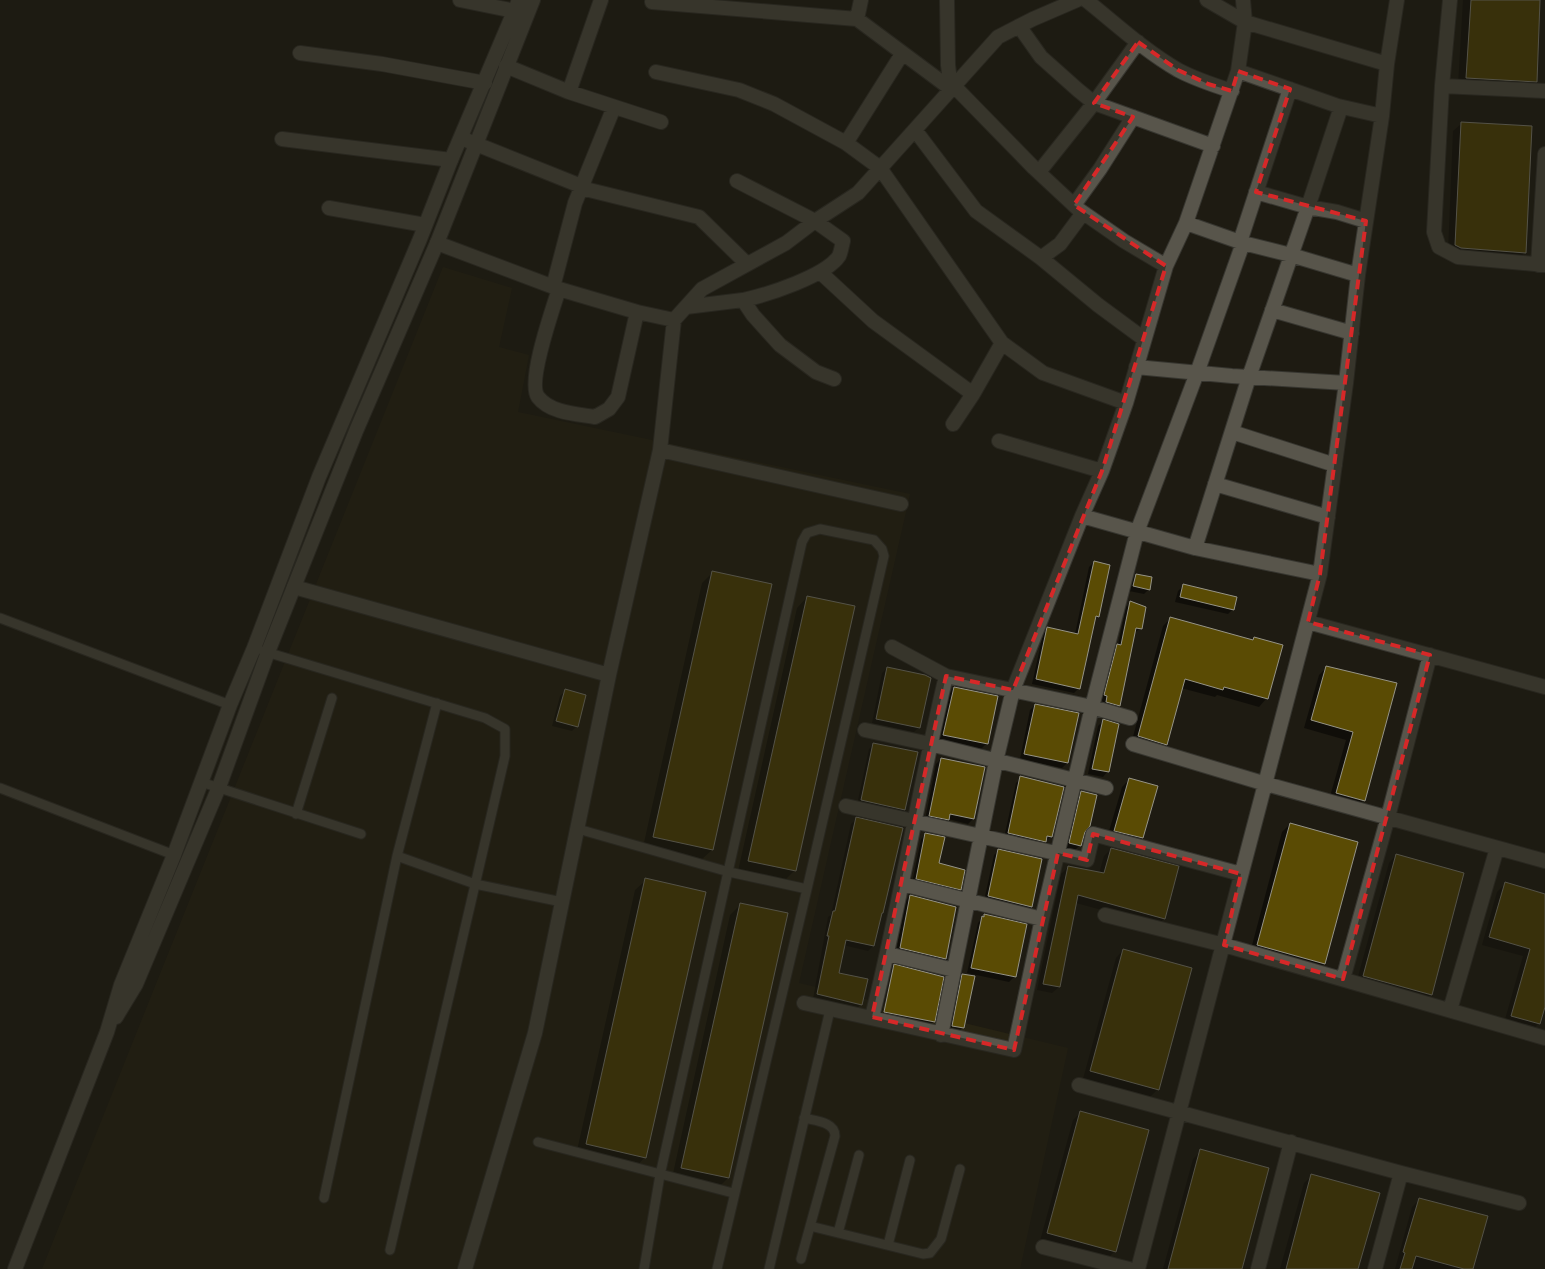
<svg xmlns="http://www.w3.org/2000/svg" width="1545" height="1269" viewBox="0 0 1545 1269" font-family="Figtree,sans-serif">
<rect width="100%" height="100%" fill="#1e1b12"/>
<path fill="#272313" d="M443 267 512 288 499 347 529 355 518 412 910 494 799 983 1068 1048 1020 1269H42Z"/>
<path fill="#0007" d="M1463 0H1539L1536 81 1528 89 1458 86Z
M1461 124 1525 252 1517 260 1448 253 1453 131Z
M1094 562 1098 616 1094 620 1079 688 1074 693 1032 684 1043 634 1048 629 1075 634 1089 567Z
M712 573V850L701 860 643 847 702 583Z
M1136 575 1149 589 1144 594 1129 591 1131 580Z
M1183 586 1233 609 1228 614 1175 602 1178 591Z
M807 597 795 870 784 881 738 871 797 608Z
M1131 602 1140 628 1135 633H1134L1118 705 1113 710 1102 707 1103 701 1100 700 1113 650 1118 645 1126 607Z
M1171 618 1252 641 1255 638 1281 646 1266 699 1259 707 1217 695 1215 697 1181 688 1165 744 1158 752 1131 744 1163 626Z
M1327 667 1395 684 1363 800 1356 808 1329 800 1346 740 1304 728 1319 675Z
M887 668 919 727 914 732 872 723 882 673Z
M954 688 986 744 981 749 939 740 949 693Z
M565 691 577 726 572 731 552 726 560 696Z
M1035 705 1067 763 1062 768 1020 759 1030 710Z
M1103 721 1117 725 1107 772 1103 777 1088 774 1098 726Z
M874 744 904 810 899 815 857 805 869 749Z
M941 759 973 819 968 824 948 819 943 824 925 820 936 764Z
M1021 778 1051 836 1040 846 1004 838 1016 783Z
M1130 779 1156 787 1142 838 1134 846 1107 838 1122 787Z
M1082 793 1080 845 1075 850 1065 848 1077 798Z
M856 819 880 915 873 946 868 951 843 945 837 974 861 1004 856 1009 813 999 828 917 831 915 851 824Z
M1290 824 1324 964 1316 972 1250 953 1282 832Z
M926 834 937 864 960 889 955 894 912 883 921 839Z
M1111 849 1178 867 1164 919 1157 925 1076 903 1059 987 1052 993 1037 990 1061 874 1068 867 1099 874 1104 856Z
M999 850 1041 860 1031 907 1026 912 984 901 994 855Z
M1396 855 1430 995 1423 1002 1356 984 1389 863Z
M646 880 645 1157 635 1168 576 1155 635 890Z
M1505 884 1545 895V1000L1539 1023 1531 1031 1504 1023 1523 956 1482 945 1497 892Z
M910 896 950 938 945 959 940 964 896 953 905 901Z
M741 904 728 1178 718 1188 672 1178 730 915Z
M985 915 1025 925 1014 977 1009 982 967 973 978 923Z
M1123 950 1157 1090 1150 1097 1083 1079 1116 958Z
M894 966 942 977 933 1022 928 1027 884 1017 894 970H891L881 1017H879L889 971Z
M963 975 973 977 962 1028 957 1033 948 1031 958 980Z
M1081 1112 1115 1251 1107 1259 1040 1241 1073 1120Z
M1201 1151 1240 1269H1163L1193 1159Z
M1312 1176 1358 1269H1280L1304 1183Z
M1420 1199 1471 1269H1395L1412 1207Z"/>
<path fill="#5a4b04" stroke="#969487" d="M1471 0H1540L1537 82 1466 78Z
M1461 122 1532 126 1526 253 1461 248 1455 245Z
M1094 561 1110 565 1099 617 1096 616 1080 689 1036 679 1047 627 1078 634Z
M712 571 772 584 713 850 653 837Z
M1136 574 1152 577 1150 590 1133 586Z
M1183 584 1237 597 1234 610 1180 597Z
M807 596 855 606 796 871 748 861Z
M1130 601 1146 607 1142 629 1136 628 1120 706 1106 702 1107 696 1104 695 1117 644 1121 645Z
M1170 617 1253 640 1254 637 1283 645 1268 699 1224 687 1223 690 1185 679 1167 745 1138 736Z
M1326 666 1397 683 1365 801 1336 793 1353 732 1311 720Z
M887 667 925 675 931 678 920 728 876 719Z
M954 687 998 696 988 744 943 735Z
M565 689 586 695 578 727 556 721Z
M1035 704 1079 713 1068 763 1024 754Z
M1103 719 1119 724 1109 772 1092 769Z
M873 743 918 752 905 810 861 800Z
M941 758 985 767 974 819 950 814 949 820 929 816Z
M1020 776 1064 787 1052 837 1047 836 1046 842 1008 833Z
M1129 778 1158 786 1143 838 1114 831Z
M1081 791 1097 795 1090 826 1085 832 1081 846 1069 843Z
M856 817 903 828 883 913H882L874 946 846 940 839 973 868 979 862 1005 817 994 829 936H827L833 911H835Z
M1290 823 1358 842 1325 964 1257 945Z
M925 833 945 837 939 863 965 870 961 890 916 879Z
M1111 848 1179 866 1165 919 1078 895 1060 987 1043 984 1068 866 1104 873Z
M998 849 1042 859 1032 907 988 896Z
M1396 854 1464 873 1432 995 1363 976Z
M645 878 706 892 646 1158 586 1144Z
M1505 882 1545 894V1007L1540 1024 1511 1016 1530 949 1489 937Z
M910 895 956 907 946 959 900 948Z
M740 903 788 913 729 1178 681 1168Z
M984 914 1027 924 1016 977 971 968 982 916 984 917Z
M1123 949 1192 968 1159 1090 1090 1071Z
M894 964 944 977 935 1022 884 1012Z
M962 974 975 976 964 1028 952 1026Z
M1080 1111 1149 1130 1116 1252 1047 1233Z
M1200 1149 1269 1168 1242 1269H1168Z
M1311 1174 1380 1193 1358 1269H1286Z
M1419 1198 1488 1216 1473 1269H1464L1416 1256 1412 1269H1400L1405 1253 1403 1252Z"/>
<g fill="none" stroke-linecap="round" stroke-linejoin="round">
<g stroke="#373630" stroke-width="11">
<path id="service" d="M0 618 230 705
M263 651 485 718 505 729V756L390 1250
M201 782 361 834
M0 788 174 855
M296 814 332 698
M578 829 729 872 807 889
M397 856 475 884 562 902
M538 1142 733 1193
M324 1198 397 856 437 703
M810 1226 923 1254 930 1253 941 1239 960 1169
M838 1233 859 1155
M888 1245 910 1160
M801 1259 835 1136C835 1122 816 1121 804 1118
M644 1269 660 1175 802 542 807 533 820 529 874 540 882 549 884 556 807 889 717 1269
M769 1269 830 1010"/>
</g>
<g stroke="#373630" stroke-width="16">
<path id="minor" d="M460 0 515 11
M861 0 857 19 951 89
M947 0 948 65 951 89
M1086 0C1116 24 1145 51 1178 70 1195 79 1213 85 1232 91
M1207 0 1245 22
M1243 0 1245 22
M1450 0 1442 86 1434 232 1439 247 1458 257 1545 265
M652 2 857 19
M1019 26 1041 57 1078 90 1094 103 1039 172
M1138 42 1094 103 1213 146
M300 53 382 64 485 83
M902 54 846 143 880 168 1002 343 973 394
M1387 64 1397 0
M506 66 569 92 661 122
M1238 71 1338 106 1382 116
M656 72 739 90 774 104 846 143
M954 86 1034 168 1078 209 1124 241 1166 266 1126 403 1043 373 1002 343
M1442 86 1545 91
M569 92 601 0
M915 130 976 211 1041 258 1098 305 1144 339
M461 138 581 186V188L699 217 747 264
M282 139 451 160
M737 181 815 221 843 241C842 245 841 252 839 256 826 276 767 295 743 300
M1256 192 1308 207 1341 107
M1074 205 1100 169 1133 117
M329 208 425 225
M1186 223 1238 71 1245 22 1387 64 1382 116 1358 275
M1240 242 1290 89
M437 243 559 289C553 308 527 382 538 397 550 413 577 414 595 417L609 409 618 397 637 312 559 289
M1041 258 1060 244 1083 213
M1538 265 1545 154
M1166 266 1186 223 1243 243
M820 272 873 321 973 394 953 424
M553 287 575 203 614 107
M686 307 743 300 753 315 780 345 816 372 834 379
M1272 310 1352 333
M637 312 674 320 702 289 786 243 815 221 858 193 998 37 1033 19 1077 0
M1126 403 1102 471 1082 516 1195 548 1320 574 1346 383 1232 376 1136 367
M1232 432 1335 465
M999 441 1102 471
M660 450 901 504
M1215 484 1328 517
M1195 548 1249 377 1308 207 1337 212 1366 221
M294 587 609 675
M1308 622 1545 687
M892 647 946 676 1092 707 1130 718
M865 730 930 744 1106 788
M1133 744 1266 784 1545 861
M846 806 1087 860 1093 834 1241 874
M902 884 1042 919
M1105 915 1224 945 1545 1038
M888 954 954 970
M1343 979 1388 817 1430 655
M804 1003 1014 1050 1042 919 1092 707 1137 532 1197 373 1243 243 1291 255 1358 275 1346 383
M1450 1010 1497 848
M872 1017C900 904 919 789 946 676
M941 1035 996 761 1013 690 1082 516
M1079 1085 1401 1173 1519 1203
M1043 1247 1129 1269
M465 1269 535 1033 609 675 660 450 674 320
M1138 1269 1320 574
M1258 1269 1291 1142
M1375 1269 1401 1173"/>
</g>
<g stroke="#373630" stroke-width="16">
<path id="tertiary" d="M116 1017 136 984 219 787 268 652 356 431 437 243 533 0
M15 1269 107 1032 121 985 174 855 230 705 254 648 319 477 420 239 451 160 519 0"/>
</g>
<use href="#service" stroke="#58554b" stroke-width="9"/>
<use href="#minor" stroke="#58554b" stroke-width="14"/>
<use href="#tertiary" stroke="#58554b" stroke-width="14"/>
</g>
<path d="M0 0H1545V1269H0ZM1138 42 1178 70 1208 84 1232 91 1238 71 1290 89 1256 192 1366 221 1320 574 1308 622 1430 655 1343 979 1224 945 1241 874 1093 834 1087 860 1058 853 1014 1050 872 1017 946 676 1013 690 1102 471 1166 266 1074 205 1133 117 1094 103Z" fill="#1e1b12" fill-opacity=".55" fill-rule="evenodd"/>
<path fill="none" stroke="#d62828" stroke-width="4" stroke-dasharray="10 6" stroke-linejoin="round" d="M1138 42 1178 70 1208 84 1232 91 1238 71 1290 89 1256 192 1366 221 1320 574 1308 622 1430 655 1343 979 1224 945 1241 874 1093 834 1087 860 1058 853 1014 1050 872 1017 946 676 1013 690 1102 471 1166 266 1074 205 1133 117 1094 103Z"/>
</svg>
